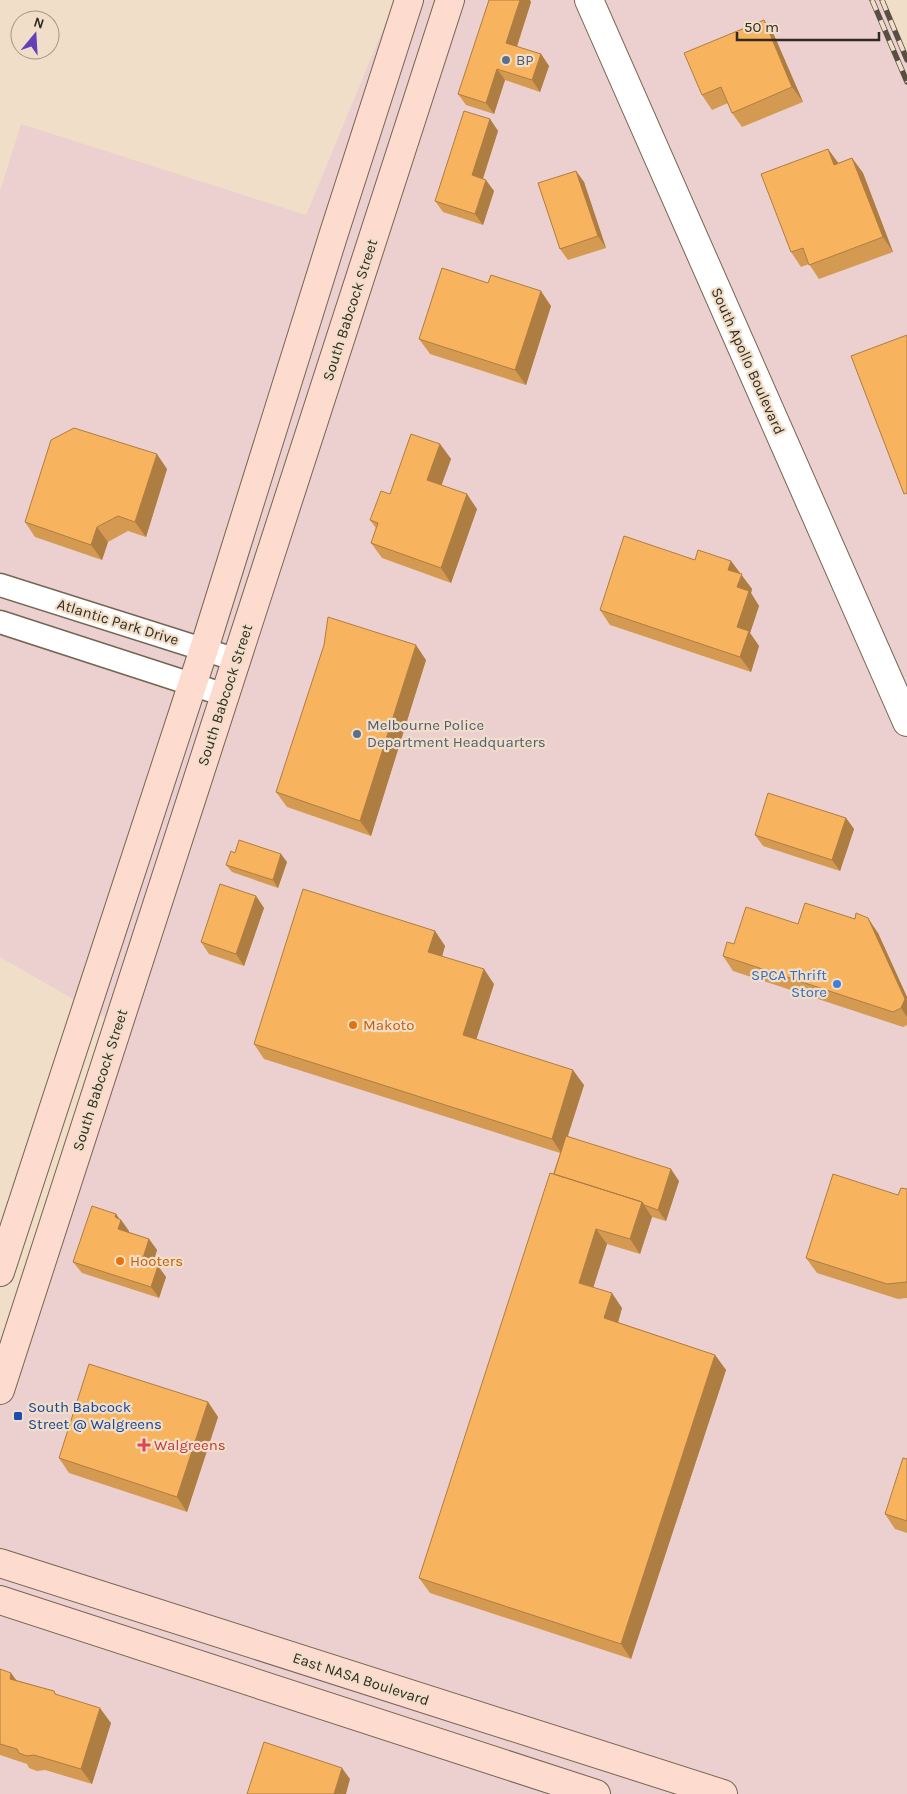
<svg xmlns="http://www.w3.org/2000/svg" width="907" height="1794" viewBox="0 0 907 1794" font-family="Karla,sans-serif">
<rect width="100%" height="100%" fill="#f1dec8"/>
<path fill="#ebd0cf" d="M395 0H885L907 50V1794H0V1390L118 1025 0 957V191L21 124 306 215Z"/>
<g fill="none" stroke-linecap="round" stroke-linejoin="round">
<g stroke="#766552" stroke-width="25">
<path id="minor" d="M0 585 237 660
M0 622 225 695"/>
</g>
<g stroke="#766552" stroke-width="30">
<path id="tertiary" d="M589 0 907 722"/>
</g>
<g stroke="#766552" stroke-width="30">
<path id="secondary" d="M0 1272 204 649 334 233 409 0
M0 1390 450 0
M0 1563 723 1794
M0 1600 596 1794"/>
</g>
<use href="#minor" stroke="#fff" stroke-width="22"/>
<use href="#tertiary" stroke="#fff" stroke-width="28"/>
<use href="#secondary" stroke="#fddbce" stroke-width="28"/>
<g stroke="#584f43" stroke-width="5.5">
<path id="rail" d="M872 0 907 82
M882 0 907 60"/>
</g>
<use href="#rail" stroke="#f1dec8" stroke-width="4" stroke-dasharray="11" stroke-linecap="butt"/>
</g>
<path fill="#d59a51" d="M531 2 517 47 541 54 549 66 540 92 505 80 494 114 466 105 458 94Z
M774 35 803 102 742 127 732 113 728 103 712 110 702 95Z
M490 119 498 131 483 179 494 191 483 225 443 212 435 201Z
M828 149 838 163 852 158 863 173 893 252 819 279 809 264 801 267 791 252Z
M576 171 584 182 606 248 568 260 560 249Z
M551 306 526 385 430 354 419 339Z
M440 444 451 459 441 485 477 509 451 583 382 558 371 543 376 528 370 520 390 494Z
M167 469 146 537 128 531 108 542 102 560 35 537 25 522Z
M695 560 731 561 752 589 751 593 759 606 750 633 759 646 751 672 610 625 600 610Z
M426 660 371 836 287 807 276 792Z
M846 818 854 829 840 871 763 846 755 835Z
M235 853 287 862 278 888 232 872 226 865Z
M256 896 264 908 244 966 209 954 201 942Z
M798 924 878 933 907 997V1025L903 1027 733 971 723 956 734 944Z
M435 931 445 946 442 956 494 984 476 1040 584 1085 568 1136 679 1181 666 1221 652 1217 640 1254 607 1244 593 1287 622 1308 618 1322 715 1355 726 1370 631 1659 430 1593 419 1578 560 1153 264 1059 254 1044Z
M907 1189V1298L898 1299 817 1273 806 1258Z
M116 1214 119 1219 121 1220 129 1231V1232L149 1239 157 1250 153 1264 158 1266 166 1277 159 1298 82 1273 73 1262Z
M208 1402 218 1417 187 1512 69 1473 59 1458Z
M907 1459V1533L895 1529 885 1514Z
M0 1669 16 1680 54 1691 56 1694 111 1723 92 1784 45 1770 37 1771 29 1768 27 1764 0 1755Z"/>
<path fill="#ae7d42" d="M520 0H530L531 2 514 55 506 43Z
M764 20 774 35 803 102 792 87Z
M541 54 549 66 540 92 532 80Z
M497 69 505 80 494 114 486 103Z
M490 119 498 131 480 187 472 175Z
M828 149 839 164 834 165Z
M852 158 863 173 893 252 883 237Z
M576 171 584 182 606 248 598 236Z
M486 180 494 191 483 225 475 214Z
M541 291 551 306 526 385 515 370Z
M440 444 451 459 438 495 427 480Z
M157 454 167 469 146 537 135 522Z
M467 494 477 509 451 583 441 568Z
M97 527 108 542 102 560 91 545Z
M731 561 752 589 751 593 759 606 750 633 759 646 751 672 740 657 737 627V587L728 570Z
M416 645 426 660 371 836 360 821Z
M846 818 854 829 840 871 832 860Z
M281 854 287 862 278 888 273 880Z
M256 896 264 908 244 966 236 954Z
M868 918 878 933 907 997V1017L901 1008Z
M435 931 445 946 439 967 428 952Z
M484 969 494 984 473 1050 463 1035Z
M573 1070 584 1085 562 1154 552 1139Z
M671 1169 679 1181 666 1221 658 1210Z
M642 1202 652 1217 640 1254 630 1239Z
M116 1214 121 1221V1220L129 1231 126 1240 118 1229 115 1217Z
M596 1229 607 1244 590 1298 579 1283Z
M149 1239 157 1250 150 1272 142 1261Z
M158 1266 166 1277 159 1298 151 1287Z
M612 1293 622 1308 615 1333 604 1318Z
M715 1355 726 1370 631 1659 621 1644Z
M208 1402 218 1417 187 1512 177 1497Z
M11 1673 22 1688 10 1679Z
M100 1708 111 1723 92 1784 81 1769Z
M342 1768 350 1779 346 1794H334Z"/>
<path fill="#f8b35e" stroke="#ae7d42" d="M489 0H520L506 43 541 54 532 80 497 69 486 103 458 94Z
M764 20 792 87 732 113 721 87 702 95 684 53Z
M464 111 490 119 472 175 486 180 475 214 435 201Z
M828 149 834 165 852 158 883 237 809 265 803 248 791 252 761 174Z
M576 171 598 236 560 249 538 183Z
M442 268 488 283 491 275 541 291 515 370 419 339Z
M907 335V493L904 494 851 356Z
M74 428 157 454 135 522 118 516 97 527 91 545 25 522 51 440Z
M411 434 440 444 427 480 467 494 441 568 371 543 378 523 370 520 381 491 390 494Z
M624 536 695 560 698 550 731 561 728 570 742 574 737 587 749 591 737 627 749 631 740 657 600 610Z
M328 617 416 645 360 821 276 792 324 645Z
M768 793 846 818 832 860 755 835Z
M239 840 281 854 273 880 226 865 231 851 235 853Z
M220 884 256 896 236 954 201 942Z
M303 889 435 931 428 952 484 969 463 1035 573 1070 552 1139 254 1044Z
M805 903 855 919 856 913 868 918 905 999 901 1008 893 1012 723 956 727 942 734 944 746 907 798 924Z
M566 1136 671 1169 658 1210 644 1205 642 1202 554 1174Z
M550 1173 642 1202 630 1239 596 1229 579 1283 612 1293 604 1318 715 1355 621 1644 419 1578Z
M833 1174 898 1195 901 1188 907 1189V1282L887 1284 806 1258Z
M92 1206 116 1214 115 1217 121 1220 118 1229 149 1239 142 1261 158 1266 151 1287 73 1262Z
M89 1364 208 1402 177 1497 59 1458Z
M903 1458 907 1459V1521L885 1514Z
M0 1669 11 1673 10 1679 54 1691 55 1694 100 1708 81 1769 34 1755 27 1756 19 1753 17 1749 0 1744Z
M264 1742 342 1768 334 1794H247Z"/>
<g fill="#5c6f8a" stroke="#f1dec8" stroke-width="2">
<circle cx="506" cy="60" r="5"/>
<circle cx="357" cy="734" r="5"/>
</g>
<circle fill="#3f7fe0" stroke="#f1dec8" stroke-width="2" cx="837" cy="984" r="5"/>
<g fill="#e8710a" stroke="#f1dec8" stroke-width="2">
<circle cx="353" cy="1025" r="5"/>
<circle cx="120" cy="1261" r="5"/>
</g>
<rect fill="#1a4fb4" stroke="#f1dec8" stroke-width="2" x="13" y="1411" width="10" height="10" rx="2.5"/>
<path fill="#e0444e" stroke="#f1dec8" stroke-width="2" d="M141.5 1437.5h5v5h5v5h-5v5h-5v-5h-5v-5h5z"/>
<g text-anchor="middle" stroke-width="4.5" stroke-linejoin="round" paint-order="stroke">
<g font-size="15" fill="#4e5e75" stroke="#f1dec8" text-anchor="start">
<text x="516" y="65">BP</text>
<text x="367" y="730">Melbourne Police<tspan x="367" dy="17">Department Headquarters</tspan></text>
</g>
<g font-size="15" fill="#312a21" stroke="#f1dec8">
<text transform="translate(350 310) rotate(-72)" y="5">South Babcock Street</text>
<text transform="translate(748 361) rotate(66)" y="5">South Apollo Boulevard</text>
<text transform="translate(118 622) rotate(17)" y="5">Atlantic Park Drive</text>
<text transform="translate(225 695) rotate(-72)" y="5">South Babcock Street</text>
<text transform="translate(100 1080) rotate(-72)" y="5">South Babcock Street</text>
<text transform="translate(361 1679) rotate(18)" y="5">East NASA Boulevard</text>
</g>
<g font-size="15" fill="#366cbe" stroke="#f1dec8" text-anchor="end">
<text x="827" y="980">SPCA Thrift<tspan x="827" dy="17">Store</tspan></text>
</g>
<g font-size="15" fill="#c56008" stroke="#f1dec8" text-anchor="start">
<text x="363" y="1030">Makoto</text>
<text x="130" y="1266">Hooters</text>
</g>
<g font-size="15" fill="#164399" stroke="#f1dec8" text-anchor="start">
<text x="28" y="1412">South Babcock<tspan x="28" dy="17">Street @ Walgreens</tspan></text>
</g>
<g font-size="15" fill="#be3a42" stroke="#f1dec8" text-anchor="start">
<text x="154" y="1450">Walgreens</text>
</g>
</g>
<g transform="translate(35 35) rotate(18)"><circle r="24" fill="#f1dec8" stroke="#a49685"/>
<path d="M0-4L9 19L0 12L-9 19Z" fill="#6340b8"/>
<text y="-8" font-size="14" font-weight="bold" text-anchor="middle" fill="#312a21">N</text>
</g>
<path d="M737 32v8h142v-8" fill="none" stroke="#312a21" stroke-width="2.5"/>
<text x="744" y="32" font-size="15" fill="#312a21" stroke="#f1dec8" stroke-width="4" paint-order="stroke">50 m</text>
</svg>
